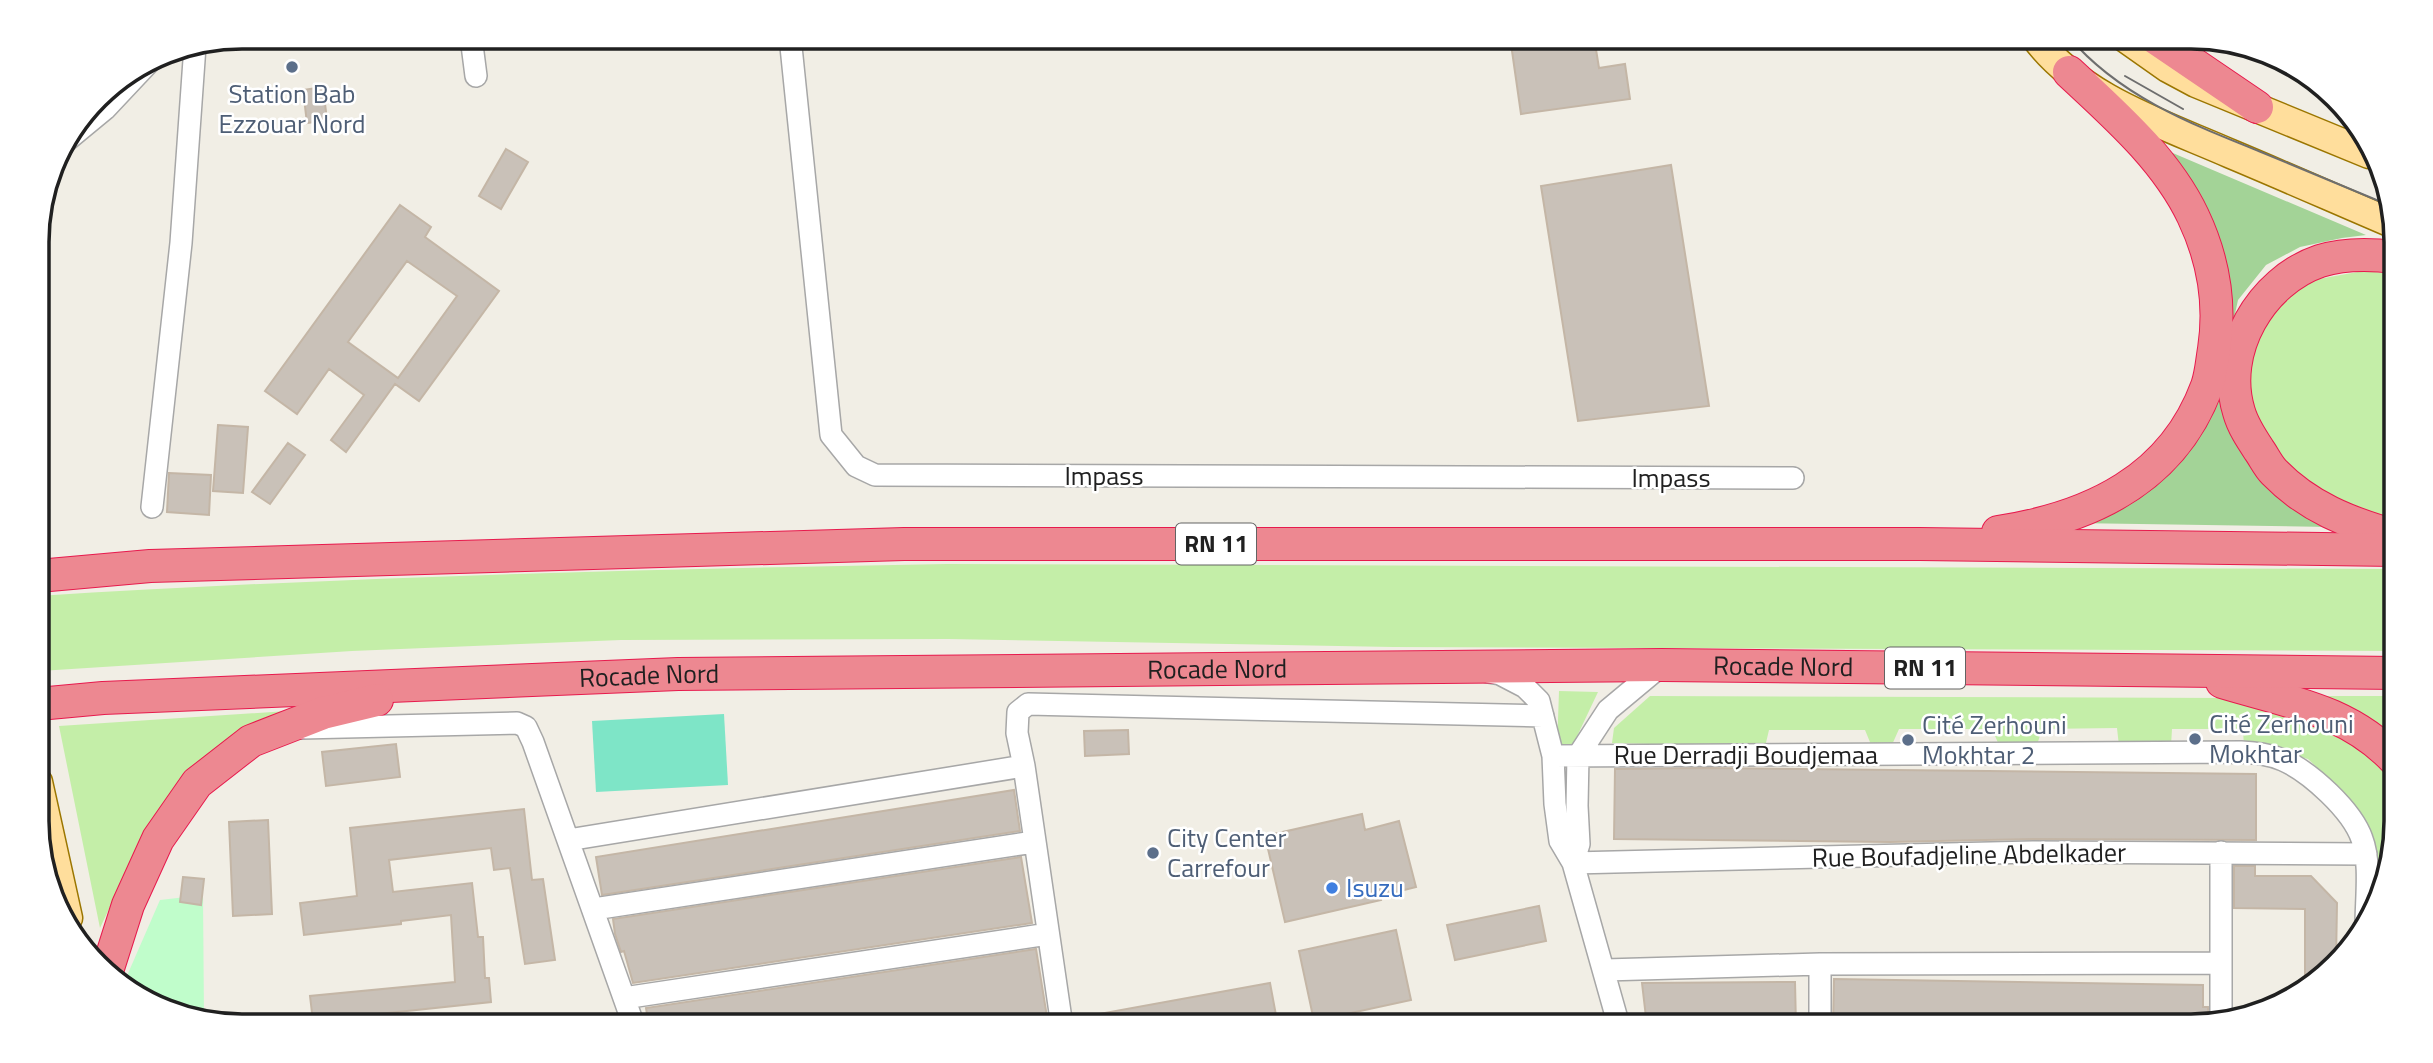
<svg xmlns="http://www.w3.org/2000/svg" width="2433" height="1063" viewBox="0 0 2433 1063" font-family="'Titillium Web',sans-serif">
<rect width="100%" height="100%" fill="#f1eee5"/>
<path fill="#c4eea8" d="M2363 271 2395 274V522L2366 517 2295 478 2253 414 2248 368 2259 331 2282 301 2313 280Z
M947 564 2395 569 2396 651 1393 647 948 639 621 640 352 651 40 671 38 665V596C341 577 644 569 947 564Z
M1559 691 1598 692 1571 749H1557Z
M1650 696 2227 698 2260 703 2372 749 2396 779V821L2386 875 2377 873 2365 821 2341 790 2308 759 2267 748H2244L2243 729H2172L2171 746H2119L2117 728 2042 729 2037 745H1999L1992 729H1899L1891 747H1872L1865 730H1769L1765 747 1612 743 1614 728Z
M2317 696H2396V747Z
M302 710 134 856 100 928 59 726Z"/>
<path fill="#a3d397" d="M2161 148 2366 235 2342 238 2300 247 2266 265 2238 300 2230 337Z
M2227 384 2331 527 2073 523 2218 386Z"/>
<path fill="#c0fdcb" d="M203 895 204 1019 164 1011 126 982V978L160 900Z"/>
<path fill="#7ee5c7" d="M724 714 728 785 596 792 592 721Z"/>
<path fill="#c9c1b8" stroke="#c4b6a6" stroke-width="2" fill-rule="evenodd" d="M1510 37H1594L1599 68 1625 64 1630 99 1521 114Z
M323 87 327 120 307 123 303 90Z
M506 149 528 162 501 209 479 196Z
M1671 165 1709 406 1578 421 1541 186Z
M400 205 431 227 425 237 499 291 419 401 395 384 346 452 331 440 364 395 329 369 297 414 265 391ZM407 261 457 296 398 378 348 342Z
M218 425 248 427 243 493 213 491Z
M288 443 305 455 270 504 252 492Z
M169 473 211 475 209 515 167 512Z
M1128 730 1129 754 1085 756 1084 731Z
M396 744 400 777 326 786 322 752Z
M1705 768 2256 774V840L2033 839 1890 842 1614 839 1615 769Z
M1014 790 1020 831 602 895 596 857Z
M524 809 532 880 543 879 555 960 525 964 510 868 494 870 491 848 389 860 393 892 472 883 478 937H483L485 978H489L491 1002 313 1021 310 996 455 982 451 915 401 921V924L304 935 300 903 357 896 350 828Z
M1362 814 1365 830 1399 821 1416 887 1380 896 1381 900 1285 922 1265 836Z
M268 820 272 914 233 916 229 822Z
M1021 857 1032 923 633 983 624 951 621 952 615 934 613 919Z
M2234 866H2255V876H2311L2337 903 2336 962 2305 991V909L2234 908Z
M183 877 204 879 201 905 180 902Z
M1539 906 1546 941 1455 960 1447 925Z
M1396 930 1411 1000 1314 1021 1299 951Z
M1036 949 1048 1023 1031 1026H649L646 1008Z
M1834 979 2203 985V1007H2208L2209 1024 1833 1026Z
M1795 982 1796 1026H1647L1642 983Z
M1270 983 1278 1026H1078L1077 1018Z"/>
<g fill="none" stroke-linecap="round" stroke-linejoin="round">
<g stroke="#a7a7a7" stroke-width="24">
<path id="minor" d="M471 37 476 76
M790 37 831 435 856 466 875 475 1793 478
M65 142 105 109 152 59
M152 507 181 243 195 46
M1488 672 1500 674 1525 687 1539 701 1553 756 1555 804 1560 841 1573 863 1619 1026
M301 728 517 723 526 727 533 742 634 1026
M1553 756 2241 752C2256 753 2269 754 2283 760 2310 772 2352 810 2362 839 2371 862 2366 900 2366 925
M1578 756 1608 710 1662 665
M568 840 1024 766
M2221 852V1020
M1573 863 2033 852 2366 854
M1573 863 1579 844 1577 806 1578 756
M594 909 1034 842
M1605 970 1820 964 2220 963
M624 998 1048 934
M1062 1026 1024 766 1017 733 1018 712 1028 704 1543 716
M1820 1026V964"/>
</g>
<g stroke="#9b7600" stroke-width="31">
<path id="major" d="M2035 37C2081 99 2163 124 2231 154 2286 177 2340 201 2394 224
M2124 37 2168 68 2196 83 2369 154
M38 782 68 918"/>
</g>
<g stroke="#e71a4d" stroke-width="34">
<g id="highway">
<path d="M2154 37 2257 107"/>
<path d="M2395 257C2371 254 2342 254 2320 261 2261 281 2220 351 2239 412 2243 426 2251 438 2259 450 2264 457 2268 466 2274 472 2308 507 2349 523 2395 536"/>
<path d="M1998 532C2091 518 2173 479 2207 386 2211 375 2212 361 2214 349 2221 303 2213 258 2193 216 2166 159 2114 114 2069 72"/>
<path d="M38 576 150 566 904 544H1920L2395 550"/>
<path d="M2222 682C2287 702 2348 709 2396 761"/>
<path id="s1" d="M38 704 103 698 678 674 1662 665 2396 673"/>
<path d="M108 968 128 905 158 839 197 783 251 741 323 713 377 700"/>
</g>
</g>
<use href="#minor" stroke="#fff" stroke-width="21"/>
<use href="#major" stroke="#ffde9c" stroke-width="28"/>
<use href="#highway" stroke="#ed8891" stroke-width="32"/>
<path stroke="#6e6e6e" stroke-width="2" d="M2069 37C2119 96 2191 124 2261 152 2304 170 2347 188 2391 206
M2125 76 2183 109"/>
</g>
<g fill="#5c6f8a" stroke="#fff" stroke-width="2.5">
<circle cx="292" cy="67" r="7"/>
<circle cx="2195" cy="739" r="7"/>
<circle cx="1908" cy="740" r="7"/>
<circle cx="1153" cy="853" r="7"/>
</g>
<circle fill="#3f7fe0" stroke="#fff" stroke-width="2.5" cx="1332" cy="888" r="7"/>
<g text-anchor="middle" stroke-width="5" stroke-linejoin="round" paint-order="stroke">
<g fill="#fff" stroke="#636363" stroke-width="2">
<rect x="1176" y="523.5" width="80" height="41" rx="5"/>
<rect x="1885" y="647.5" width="80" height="41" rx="5"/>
</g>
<g font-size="24" font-weight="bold" fill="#202020">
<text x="1216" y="552">RN 11</text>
<text x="1925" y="676">RN 11</text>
</g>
<g font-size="26" fill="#4e5e75" stroke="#fff" text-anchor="start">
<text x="292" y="103" text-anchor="middle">Station Bab<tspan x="292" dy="30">Ezzouar Nord</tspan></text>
<text x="2209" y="733">Cité Zerhouni<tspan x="2209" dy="30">Mokhtar</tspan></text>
<text x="1922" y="734">Cité Zerhouni<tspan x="1922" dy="30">Mokhtar 2</tspan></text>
<text x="1167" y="847">City Center<tspan x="1167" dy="30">Carrefour</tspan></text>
</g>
<g font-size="26" fill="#202020" stroke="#fff">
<text x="1104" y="485">Impass</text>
<text x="1671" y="487">Impass</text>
<text dy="9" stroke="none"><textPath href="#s1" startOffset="1746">Rocade Nord</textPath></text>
<text dy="9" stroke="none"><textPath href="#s1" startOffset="1180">Rocade Nord</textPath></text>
<text dy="9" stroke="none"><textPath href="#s1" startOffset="612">Rocade Nord</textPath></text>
<text x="1746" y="764">Rue Derradji Boudjemaa</text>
<text transform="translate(1969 855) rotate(-1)" y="9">Rue Boufadjeline Abdelkader</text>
</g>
<g font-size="26" fill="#366cbe" stroke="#fff" text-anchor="start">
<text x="1346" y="897">Isuzu</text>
</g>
</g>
<path d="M0 0H2433V1063H0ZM242 49H2191A193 193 0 0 1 2384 242V821A193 193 0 0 1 2191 1014H242A193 193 0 0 1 49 821V242A193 193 0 0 1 242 49Z" fill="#fff" fill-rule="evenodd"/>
<path fill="none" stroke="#202020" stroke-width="3.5" d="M242 49H2191A193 193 0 0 1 2384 242V821A193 193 0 0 1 2191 1014H242A193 193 0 0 1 49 821V242A193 193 0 0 1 242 49Z"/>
</svg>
